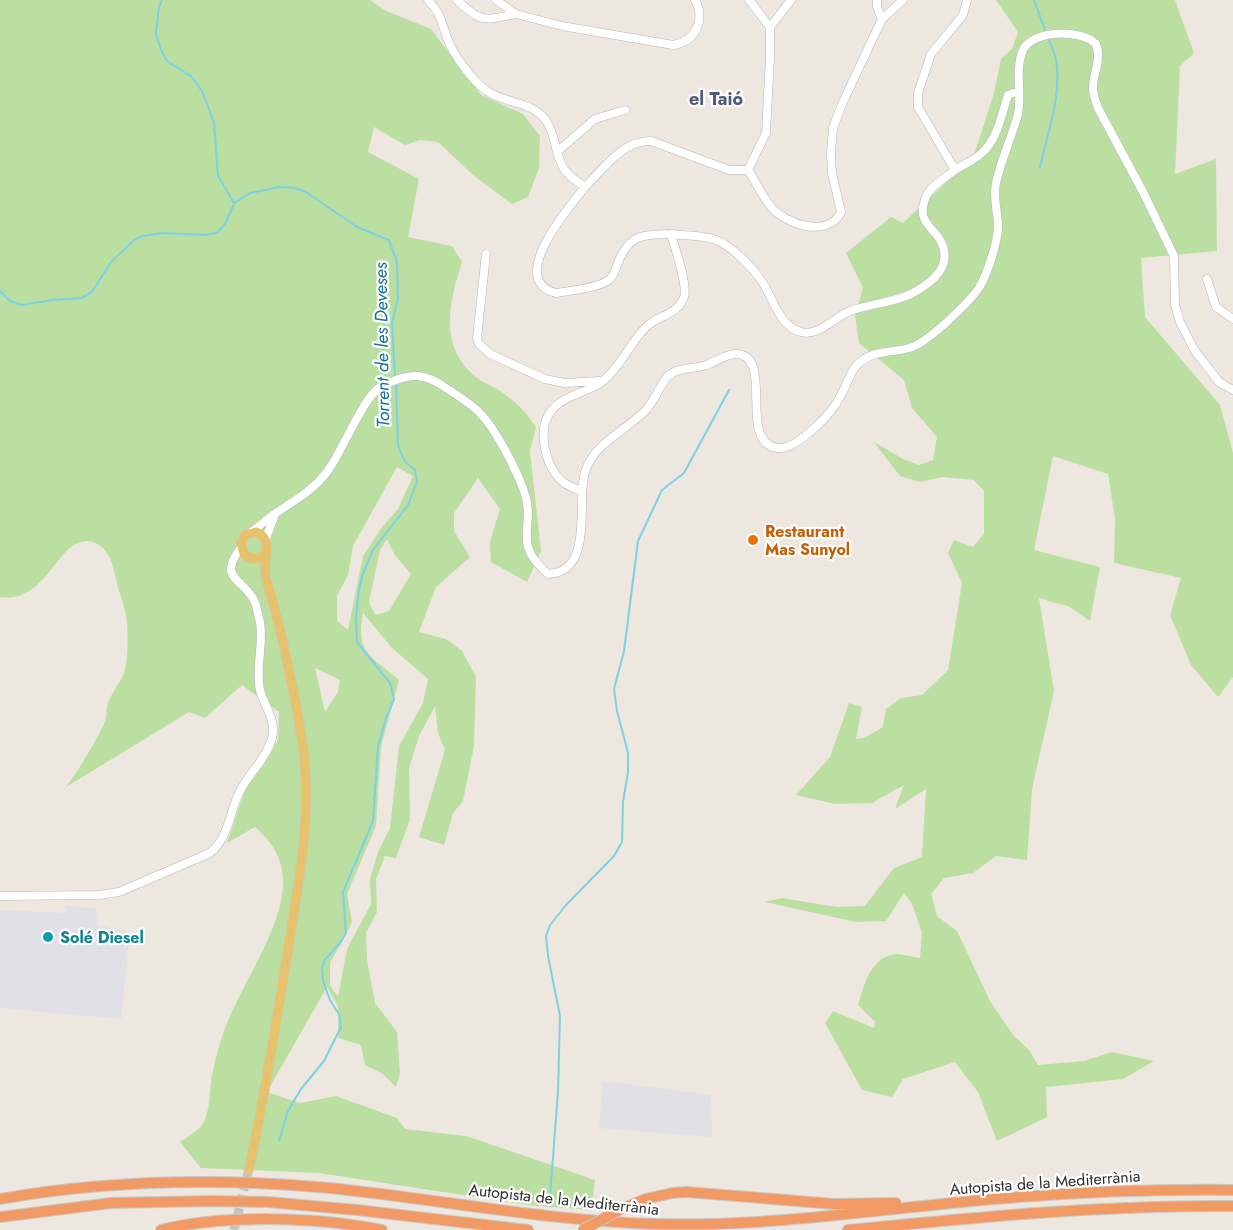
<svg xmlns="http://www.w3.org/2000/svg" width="1233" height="1230" viewBox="0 0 1233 1230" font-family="Jost,sans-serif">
<rect width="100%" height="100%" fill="#ede7e0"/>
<path fill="#e1e0e6" d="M66 905 96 909 97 925 130 932 121 1019 0 1008V910L66 913Z
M603 1081 711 1095 712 1137 599 1128Z"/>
<path fill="#badfa1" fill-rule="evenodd" d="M0 0H370L386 11 431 29 481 95 523 114 540 136 539 168 528 197 512 204 473 175 438 142 420 140 405 145 374 127 368 152 419 179 408 237 452 246 462 262C449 303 438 346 476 377 483 383 493 386 500 391 515 401 526 412 536 427L530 451 541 551 527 582 491 562 490 542 500 509 478 478 454 513V531L470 557 436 587 419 632 446 639 462 651 476 677 474 746 463 801 453 813 444 845 419 837 445 750 438 733 435 706 419 736 409 768 410 819 396 858 385 856 376 879 377 912 366 933 367 960 375 1003 397 1032 400 1074 396 1087 383 1074 365 1065 361 1045 338 1038V1006L327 987 267 1092 300 1103 336 1096 397 1118 405 1129 466 1136 595 1180 591 1210 528 1205 319 1173 201 1168 180 1142C187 1137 198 1131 202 1125 211 1111 209 1091 212 1075 215 1061 219 1045 224 1031 240 985 283 930 283 882 283 858 272 842 255 827L227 843 245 790 263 766 278 740 279 712 242 685 205 718 189 712 66 787C77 773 100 735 106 719 107 715 106 710 107 706 110 694 120 684 124 673 128 660 128 637 127 623 126 607 119 594 116 579 113 563 107 543 88 541 57 539 47 604 0 597ZM397 467 413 476 398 509 382 527 363 556 348 630 337 621V596L348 575 353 546ZM387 539 394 554 411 574 389 611 375 615 369 602 380 550ZM363 613 392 648 428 679 423 703 399 746 390 828 378 852 370 879 371 904 347 949 338 997 330 985V962L341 944 352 922 347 894 376 826 381 747 399 680C371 656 355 653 363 613ZM315 668 340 680 338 692 325 712Z
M996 0H1175L1194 53 1180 66 1175 174 1216 159 1217 251 1141 258 1145 317 1220 405 1233 453V677L1218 697 1191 665 1170 615 1181 578 1114 563 1115 519 1108 474 1053 456 1034 550 1100 567 1090 621 1070 607 1039 598 1054 691 1032 789 1027 860 996 856 973 873 944 878 931 894 937 916 957 931 990 1001 1013 1035 1029 1050 1038 1065 1084 1061 1112 1052 1154 1061 1123 1079 1046 1087 1047 1117 997 1141 978 1092 955 1062 903 1079 892 1097 862 1090 825 1023 833 1011 874 1028 875 1022 858 1005C864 985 871 956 896 954 903 954 912 957 920 958L922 933 912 904 904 893 886 921 856 922 765 902 782 898 837 907 865 906 894 868 922 857 926 789 895 809 904 785 872 803 835 804 796 795 830 757 849 703 862 707 856 739 864 738 883 727 886 709 901 698 922 695 948 670 962 583 948 553 954 540 973 547 984 534V491L974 480 942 477 920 482 900 476 874 442 903 459 919 465 933 460 937 437 912 408 904 380 859 343 855 316 863 288 846 253 891 217 903 223 958 171 975 152 994 93 1001 59 1012 49 1018 32Z"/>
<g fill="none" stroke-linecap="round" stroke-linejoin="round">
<path stroke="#7cd1e6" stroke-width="2" d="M162 0 159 7 156 34 161 50 167 61 192 77 202 91 214 122 218 176 234 203 250 193 279 187 295 188 306 192 357 227 389 240 397 262 398 299 392 323 395 376
M1034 0 1045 30
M1040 168C1047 133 1062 97 1056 60 1055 53 1051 45 1048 38
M0 291 10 301 22 305 52 300 81 298 92 292 111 262 134 240 142 236 164 233 204 235 217 233 225 224 234 204
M279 1141 288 1111 301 1089 324 1061 341 1027 340 1016 330 1000 323 981 322 968 325 960 342 940 346 933 343 892 373 821 378 746 386 718 394 699 390 683 357 642 356 619 358 596 362 576 373 550 408 505 417 482 415 470 405 462 398 446 396 382
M550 1196 558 1092 560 1016 548 956 546 936 550 925 566 905 614 856 622 842 623 802 628 772V753L617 711 614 689 624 651 638 541 662 490 684 473 729 390"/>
<path stroke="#c7c2bc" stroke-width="9" stroke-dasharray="9 4.5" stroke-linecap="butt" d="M234 1230 249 1169"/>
<g stroke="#b4b7bf" stroke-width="9">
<path id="minor" d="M428 0C442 15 441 22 448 40 453 54 474 83 487 91 505 104 534 101 547 122 556 136 555 155 564 169 569 177 578 182 585 187 569 207 506 280 556 293 568 291 601 288 610 279 615 274 617 264 620 258 632 232 647 235 671 234 675 249 688 284 684 297 678 315 658 315 646 327 630 343 621 366 603 381 588 393 565 394 552 410 536 428 545 466 562 481 568 487 575 488 582 491
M457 0C482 24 484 20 516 14L496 0
M749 0 770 27V57L766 133 748 170C756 182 762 196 771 207 786 224 828 239 841 212L832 173 831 154 833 128 842 104 882 19 903 0
M877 0V7L882 19
M967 0 963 15 931 54 918 93V107L955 170C965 164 976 159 983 152 998 138 1002 113 1008 95L1019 91
M516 14 562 26 673 45C695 42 706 20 695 0
M770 27 791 0
M558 151 595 119 625 110
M585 187C603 169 623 140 651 141L729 170H748
M671 234C686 236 702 235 716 240 731 245 755 270 763 283 773 299 780 327 801 332 818 337 835 317 850 311 870 304 891 303 911 294 934 282 955 264 939 238 934 231 925 224 923 215 922 209 924 199 928 193 933 184 947 177 955 170
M486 254 477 338 479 344 490 354 545 379 565 383 599 381
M1207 279 1216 307 1233 319
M252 531C259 527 264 522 270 517 291 502 310 494 327 472 341 454 363 398 379 388 389 382 406 375 418 376 429 377 437 382 446 388 458 396 470 403 479 412 496 429 516 469 524 491 537 528 510 541 548 574 595 572 576 501 585 472 594 443 625 431 645 411 655 401 659 386 668 376 678 367 695 369 707 365 716 361 726 354 736 354 776 355 736 443 778 448 797 450 832 413 840 397 846 387 849 374 857 365 870 350 892 353 909 348 927 344 968 303 979 288 987 275 999 239 998 224 997 209 993 197 996 183 1001 159 1012 137 1018 114 1022 94 1015 71 1022 52 1031 29 1081 29 1096 44 1102 60 1093 72 1093 88 1093 95 1096 102 1098 108L1143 192 1174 256 1175 305 1180 322 1195 351 1219 382 1233 390
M266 538 274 517
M0 896 99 895 119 892 210 853C229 837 229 814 239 793 248 774 267 758 272 738 277 720 264 706 260 690 255 667 264 645 260 622 258 614 257 606 254 600 240 576 218 579 241 547"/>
</g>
<g stroke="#c8c8c8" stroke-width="10">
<path id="major" d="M249 1169C265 1096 276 1023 288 950 296 897 307 842 306 788 306 755 299 722 293 689 285 652 278 615 266 579 261 563 276 539 256 532L245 535 241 543 244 554C251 560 258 560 265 554"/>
</g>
<g stroke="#c8c8c8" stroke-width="12">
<path id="highway" d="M0 1199C107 1180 221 1178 329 1188 438 1199 546 1221 656 1224 762 1227 867 1211 972 1201 1059 1193 1146 1189 1233 1190
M646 1199 672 1193 687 1192 834 1204 896 1203
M0 1217 111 1203 212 1201 268 1202 357 1210 528 1230
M161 1230C221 1214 320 1217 382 1230
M848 1230C977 1217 1104 1205 1233 1206"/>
</g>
<use href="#minor" stroke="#fff" stroke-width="8"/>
<use href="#major" stroke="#e7c26c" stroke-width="9"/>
<use href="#highway" stroke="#f29a66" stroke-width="10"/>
<g stroke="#c8c8c8" stroke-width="12" stroke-linecap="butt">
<path id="highway-bridge" d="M583 1230 621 1209 646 1199"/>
</g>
<use href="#highway-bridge" stroke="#f29a66" stroke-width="10"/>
</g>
<circle fill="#e8710a" stroke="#fff" stroke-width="2" cx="753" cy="540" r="6"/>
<circle fill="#0f9aa8" stroke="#fff" stroke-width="2" cx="48" cy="937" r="6"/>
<g text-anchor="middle" stroke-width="4.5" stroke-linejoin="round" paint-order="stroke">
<g font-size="16" font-weight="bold" fill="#c56008" stroke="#fff" text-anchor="start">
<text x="765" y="537">Restaurant<tspan x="765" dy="18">Mas Sunyol</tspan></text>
</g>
<g font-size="16" font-weight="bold" fill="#0d838f" stroke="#fff" text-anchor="start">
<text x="60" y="943">Solé Diesel</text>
</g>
<g font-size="16" fill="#2d2d2d" stroke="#fff">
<text transform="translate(1045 1182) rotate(-4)" y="6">Autopista de la Mediterrània</text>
<text transform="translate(564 1199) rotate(6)" y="6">Autopista de la Mediterrània</text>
</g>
<g font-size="18" font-weight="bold" fill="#505a7a" stroke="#fff">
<text x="716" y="105">el Taió</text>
</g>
<g font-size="18" font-style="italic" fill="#187295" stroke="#fff">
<text transform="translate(382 345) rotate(-91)" y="6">Torrent de les Deveses</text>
</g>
</g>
</svg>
